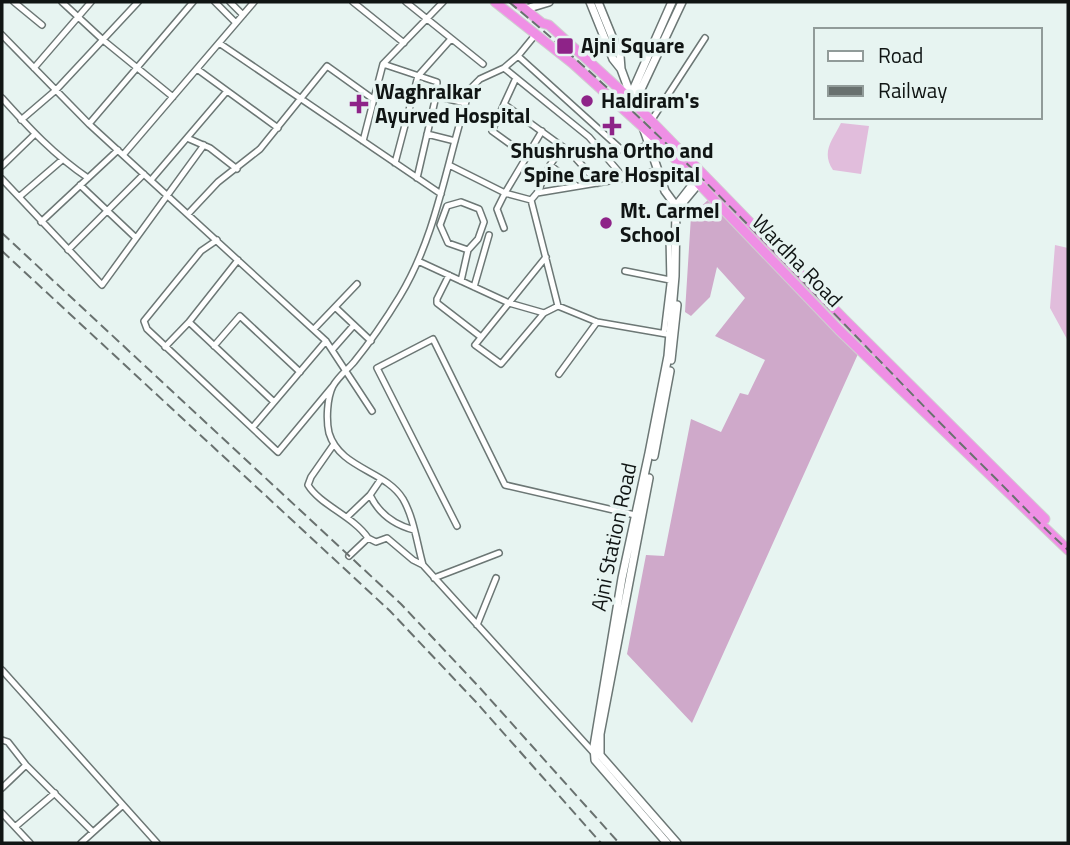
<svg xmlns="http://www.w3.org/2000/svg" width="1070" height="845" viewBox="0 0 1070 845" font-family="'Titillium Web',sans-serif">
<rect width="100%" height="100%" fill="#e7f4f1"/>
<path fill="#e1bddc" d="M841 123 869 126 861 174 833 170C821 152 832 141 841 123Z
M1055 245 1068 248V341L1050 308Z"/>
<path fill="#cfa9ca" d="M709 199 858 354 692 723 627 654 646 555 664 556 691 419 721 432 740 393 748 395 765 360 715 336 745 298 717 267 710 297 691 316 685 312 691 216Z"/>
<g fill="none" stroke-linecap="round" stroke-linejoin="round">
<g stroke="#6c7775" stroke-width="8">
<path id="street" d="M14 2 42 25
M62 2 103 40 173 97
M215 2 235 22
M230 2 243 15
M353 2 404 43
M406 2 483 64
M2 35 89 124 326 341 372 411
M219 43 441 194
M518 56 536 34
M383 64 437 82 436 96 417 178
M34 68 91 2
M504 68 518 56 623 151 628 153 647 145
M197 69 278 128
M516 78 504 104 571 153 598 183
M436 96 465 103
M2 98C29 128 54 155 88 178
M504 104 492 131 528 157
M21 120 56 90 138 2
M651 121 705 38
M89 124 193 2
M427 134 455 141
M187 138 210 148 237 169
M363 141 383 64 443 2
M123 155 254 2
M395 163 418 76 451 39
M449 165 505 193 542 131
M550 165 576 186
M2 166 34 135
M2 179 102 285 204 145
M151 180 227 91
M80 185 136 238
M537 193 550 165 563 147
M19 197 62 160
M531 200 558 306
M188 214 218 182 260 149 327 66 373 99
M41 222 118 150
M504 228 497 209 505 193 531 200 537 193 639 176 658 170
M217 240 201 251 144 321 147 329 278 452 332 387
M68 250 144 174
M546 257 475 345 501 364 544 313 558 306
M418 261 509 303 544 313
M625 271 670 280
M449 275 437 299V303L481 337
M461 281 468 250 478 239 484 222 479 209 461 202 447 206 440 225 448 243 468 250
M474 287 489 235
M558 306 597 322 672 335
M335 307 371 341
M189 322 274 402
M314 329 357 284
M664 333 670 284 669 236
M214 346 240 316 300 372
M165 347 189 322 238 260
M332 350 354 325
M559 374 597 322
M253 427 326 341
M334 444 311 477 308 485C320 505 353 516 368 538
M381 479 370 495C379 514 395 525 414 530
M347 517 370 495
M457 526 377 368 433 339 505 485 635 515
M349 556 368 538 376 542 387 538 413 560 423 565
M434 578 499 553
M477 625 496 578
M2 670 157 843
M2 740 8 742 26 765 93 832
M593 752 423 565C417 544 414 518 403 499 385 470 340 469 329 433 326 420 327 398 333 386 338 377 348 369 354 362 371 341 386 319 400 296 438 233 447 158 470 89L480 79 504 68 589 137 625 179
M2 788 26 765
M2 813 30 843
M15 827 55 793
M81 843 123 805"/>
</g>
<g stroke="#6c7775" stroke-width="10">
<path id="secondary" d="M590 2 613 59 621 69 628 88 626 96
M598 2 620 56 621 69
M529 8 549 2
M629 99 672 2
M634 104 682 2
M643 127 665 191 676 206
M678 217 684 201 704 177
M671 360 677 305
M654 456 670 371
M649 478 600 734V755L677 843
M667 843 595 760 594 746 622 578 649 453 668 356 675 276 676 206 697 179"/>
</g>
<g stroke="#cfd0d0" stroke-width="11">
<path id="highway" d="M495 2 572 63 655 138 839 330 1068 550
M516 2 542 23 549 25 627 96 844 319 1045 519"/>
</g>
<use href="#street" stroke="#fff" stroke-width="5"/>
<use href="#secondary" stroke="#fff" stroke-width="7"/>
<use href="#highway" stroke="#ef8fe5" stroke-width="9"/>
<path stroke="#69716f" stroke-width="2" stroke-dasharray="10 5" stroke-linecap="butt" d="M509 2C677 140 821 304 974 457 1006 488 1036 521 1068 550
M2 233 401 604 480 688 619 843
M2 251 390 611 476 702 601 843"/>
</g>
<g fill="#8e2388" stroke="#e7f4f1" stroke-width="2.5">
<rect x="556" y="37" width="18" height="18" rx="3.5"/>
<circle cx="587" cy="101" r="7"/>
<path d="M355.5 93.5h7v7h7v7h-7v7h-7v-7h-7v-7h7z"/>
<path d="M608.5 115.5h7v7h7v7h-7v7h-7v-7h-7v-7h7z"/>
<circle cx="606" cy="223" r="7"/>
</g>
<g text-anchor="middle" stroke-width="7" stroke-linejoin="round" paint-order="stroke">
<g font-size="21" font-weight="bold" fill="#101514" stroke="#e7f4f1" text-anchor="start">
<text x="581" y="53">Ajni Square</text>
<text x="375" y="99">Waghralkar<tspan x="375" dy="24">Ayurved Hospital</tspan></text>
<text x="601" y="108">Haldiram's</text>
<text x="612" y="158" text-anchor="middle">Shushrusha Ortho and<tspan x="612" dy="24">Spine Care Hospital</tspan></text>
<text x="620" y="218">Mt. Carmel<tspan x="620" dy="24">School</tspan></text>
</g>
<g font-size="21" fill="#101514" stroke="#e7f4f1">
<text transform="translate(797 261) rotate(46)" y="7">Wardha Road</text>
<text transform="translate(614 537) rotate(-78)" y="7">Ajni Station Road</text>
</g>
</g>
<rect width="1070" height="845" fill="none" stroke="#101514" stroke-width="7"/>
<rect x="814" y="28" width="228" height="91" fill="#e7f4f1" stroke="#919b99" stroke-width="2"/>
<rect x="828" y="51" width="35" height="10" fill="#ffffff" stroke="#919b99" stroke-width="2"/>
<text x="878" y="63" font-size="21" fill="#101514">Road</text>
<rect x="828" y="86" width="35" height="10" fill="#69716f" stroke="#919b99" stroke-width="2"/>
<text x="878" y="98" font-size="21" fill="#101514">Railway</text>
</svg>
